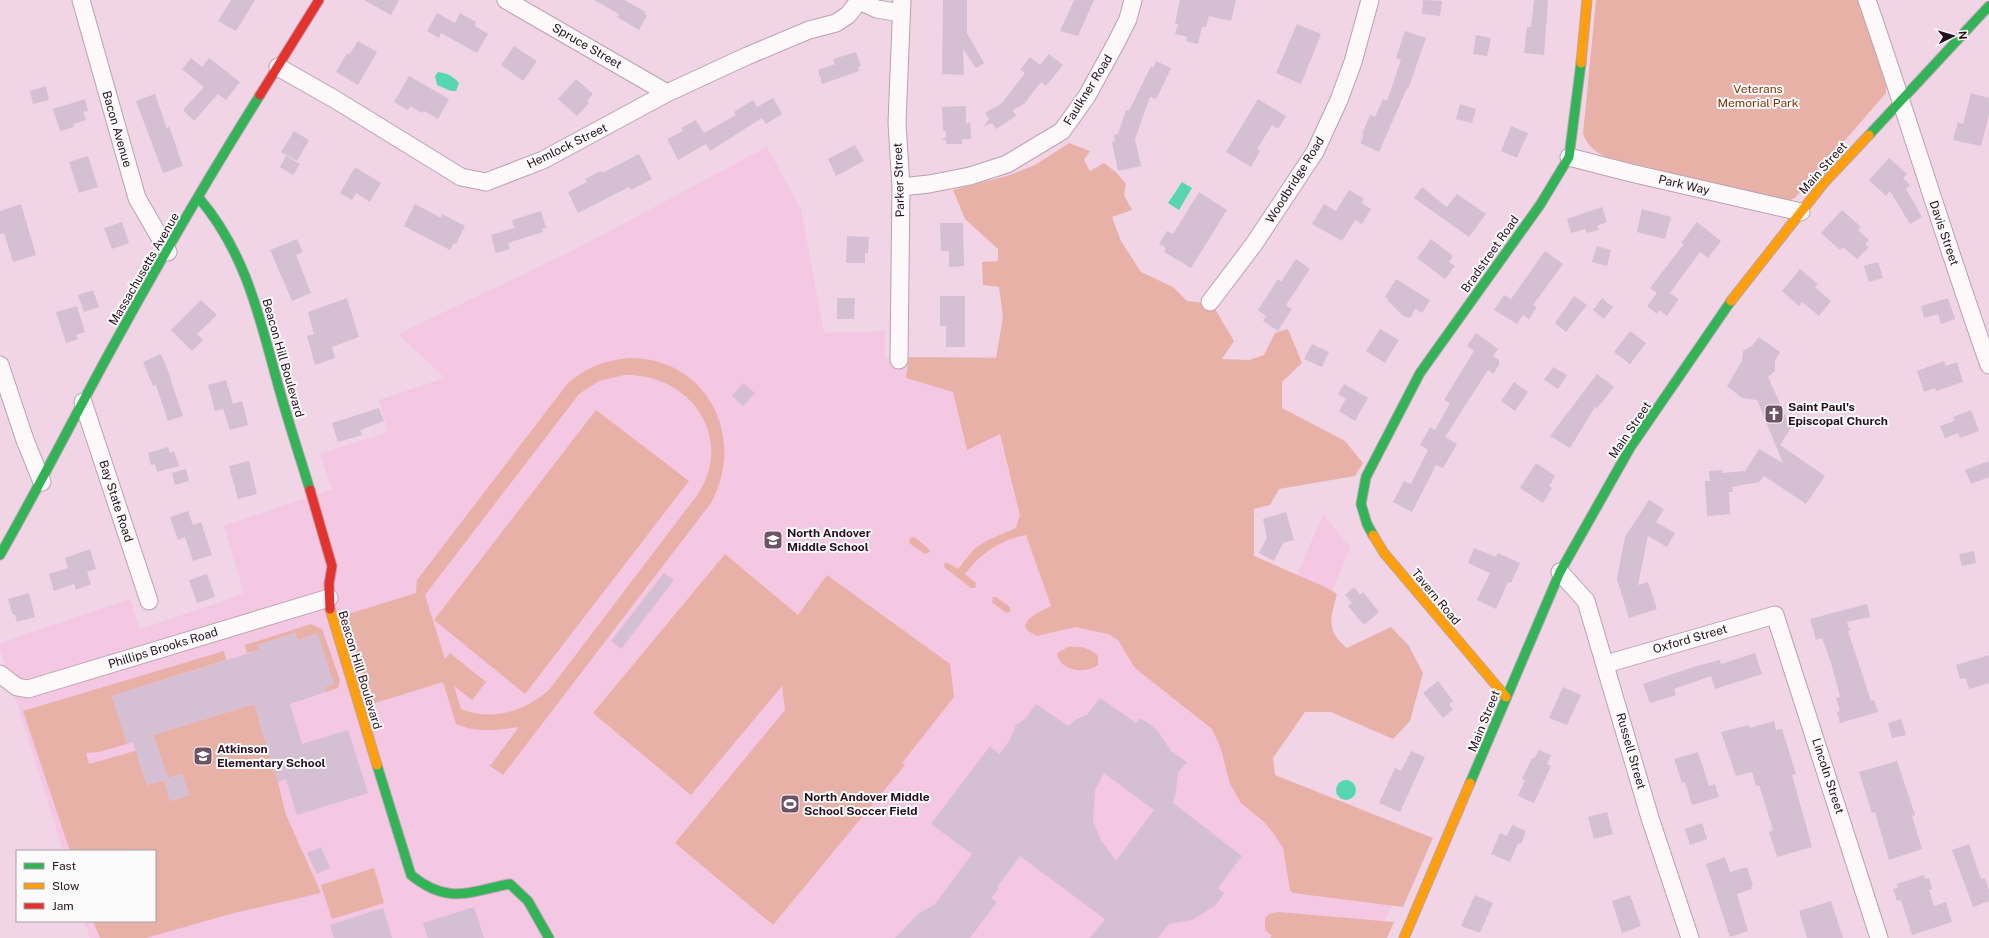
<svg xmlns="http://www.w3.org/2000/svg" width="1989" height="938" viewBox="0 0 1989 938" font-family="'Public Sans',sans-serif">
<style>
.built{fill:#f4c7e2}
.green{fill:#e8b1a8;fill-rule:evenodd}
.water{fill:#56d7af}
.building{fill:#d5bfd2;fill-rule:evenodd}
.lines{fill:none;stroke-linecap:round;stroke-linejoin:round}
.street-casing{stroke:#b9a1b0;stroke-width:19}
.fast-casing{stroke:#b9a1b0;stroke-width:11}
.slow-casing{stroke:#b9a1b0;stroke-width:11}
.jam-casing{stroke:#b9a1b0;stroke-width:11}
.street{stroke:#fdf9fb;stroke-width:17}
.fast{stroke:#30b455;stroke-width:9}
.slow{stroke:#ff9f0a;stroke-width:9}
.jam{stroke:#e5322d;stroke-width:9}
.labels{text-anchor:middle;stroke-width:4;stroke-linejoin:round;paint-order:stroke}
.street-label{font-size:12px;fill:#260f1e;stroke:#fbfbfb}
.park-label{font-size:12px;fill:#83330d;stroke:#fbfbfb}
.poi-label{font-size:12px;font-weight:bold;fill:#260f1e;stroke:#fbfbfb;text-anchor:start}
</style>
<rect width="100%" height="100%" fill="#f1d5e6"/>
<path class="built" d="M767 147 801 209 824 333 885 331V358L1001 356 1003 285 1206 578 1283 609 1323 514 1350 548 1254 785 1396 899 1375 938H90L84 921H155V851H63L0 649V643L130 599 140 629 244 594 224 526 332 489 320 454 388 432 379 400 445 378 398 334 572 251Z"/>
<path class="green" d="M1596 0H1858L1886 85V93L1795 198 1788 201 1606 157C1594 151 1588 146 1583 134Z
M1069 143 1090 151 1084 160 1090 171 1104 163 1117 173 1126 184 1124 195 1132 210 1112 217 1121 241 1141 272 1173 287 1187 301 1212 304 1234 341 1222 359 1249 360 1264 355 1275 333 1288 329 1302 363 1282 382V408L1345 441 1363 463 1355 476 1279 489 1270 505 1254 509V556L1325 587 1337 594C1331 618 1325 630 1347 648L1391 627 1409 646 1423 673 1410 721 1393 739 1331 712H1305L1273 758 1275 775 1433 838 1403 907 1293 893 1290 890 1283 848 1274 834 1264 822 1241 803 1230 784 1221 749 1212 729 1135 668 1118 640 1108 634 1075 627 1037 636 1028 631 1025 627C1026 617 1043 610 1051 606L1026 535C1002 539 979 554 965 574L976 583 975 588H971L944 567 945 563H948L958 569 974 549 988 540 1016 528 1020 515 1000 434 967 450 953 392 906 378 909 357 996 358 1003 317 999 287 983 285 982 262 998 261V249L965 219 953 190 1010 175 1035 165Z
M630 358C707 358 747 437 711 503L503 775 490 766 519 727C497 730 477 733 456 724L443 682 372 704 345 615 416 593 417 580 568 383C589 366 603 361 630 358ZM624 375C690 373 735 437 698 494L549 690C525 711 492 722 461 709L454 686 472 700 486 682 450 653 445 659 425 595 579 394 599 381Z
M596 410 689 481 525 694 434 620Z
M914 537 928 548 930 552 925 554 909 543 910 538Z
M725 554 798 615 827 575 950 664 954 697 902 763 905 765 773 925 675 843 785 710 782 686 691 795 593 713Z
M993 597H996L1010 607V612L1006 613 992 602Z
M311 624 322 629 340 680 338 688 326 692 325 687 333 684 317 634 298 640 295 633 258 645 259 650 247 653 245 645Z
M1068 647C1080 646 1089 647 1098 656V665C1086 674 1062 672 1057 655L1059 652Z
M224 651 226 660 112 696 127 744 99 752 86 753 89 764 152 746 154 753 138 758 147 785 164 780 170 801 189 795 182 774 168 778 153 735 257 703 259 721 278 782 286 815 321 893 234 913 146 938H100L93 921H155V851H70L23 711Z
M374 868 384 903 332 919 321 885Z
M1278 912 1394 922 1387 938H1270L1272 936 1265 930V918L1269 914Z"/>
<path class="water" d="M438 72C447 73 453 76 459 83L456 91H451L437 85 435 76Z
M1182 182 1192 188 1179 210 1168 203Z
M1336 790a10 10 0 1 1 20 0a10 10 0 1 1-20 0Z"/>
<path class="building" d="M231 0H255L236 31 218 21Z
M364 0H399L391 15Z
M594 0H624L646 12 644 14 647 15 639 30 617 17 619 14Z
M943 0H967V33L984 63 976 68 963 49 964 75 942 74Z
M1074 0H1094L1078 36 1060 31Z
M1180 0H1236L1231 21 1209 16 1206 27H1202L1198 44 1186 41 1187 37 1175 34 1178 24H1175Z
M1423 0 1442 1 1440 16 1422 14Z
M1534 0H1548L1544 55 1524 53 1527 27H1531Z
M437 13 455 23 460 13 476 22 475 26 488 34 477 53 441 33 439 38 427 31Z
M1297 24 1321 34 1301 84 1276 73Z
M1405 31 1426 38 1408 89 1407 88 1379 152 1360 143 1364 135 1362 134 1370 115 1375 117 1383 99 1387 101 1401 60 1396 58Z
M1476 35 1491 38 1487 56 1473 54Z
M358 41 377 52 358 85 336 72 347 53 349 55Z
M514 46 537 61 523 81 501 65Z
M856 52 861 66 858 67 859 71 822 84 818 70 835 64 833 59Z
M1049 54 1063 65 1046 86 1041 82 1024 104 1013 110 1016 116 996 129 992 123 983 127 989 119 985 113 1002 103 1025 73 1020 70 1030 57 1040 65Z
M191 58 202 67 209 58 240 82 226 100 218 94 194 121 183 110 204 87 182 69Z
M1156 61 1171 68 1158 96 1155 99 1150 97 1135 139 1141 166 1118 171 1112 142 1115 141 1114 135 1118 134 1126 110 1129 111 1151 66 1153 68Z
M409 76 449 99 438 119 424 111 422 113 410 106 408 110 394 102Z
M576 79 593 94 587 101 589 103 577 116 558 99Z
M46 86 49 100 33 104 30 91Z
M1971 93 1989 98V115L1981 146 1953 140 1958 122 1963 124Z
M155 94 167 129 169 126 183 166 163 173 136 101Z
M773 98 782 114 766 124 762 118 710 151 706 144 678 160 667 139 683 131 681 128 696 120 704 133 736 115 734 112 753 100 757 107Z
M85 99 88 111 83 112 86 120 73 124 74 127 60 131 53 109Z
M1258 99 1286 116 1278 129 1272 125 1257 149 1260 151 1251 167 1226 152Z
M1460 104 1476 109 1472 123 1456 119Z
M966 106V124L970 122 971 139H962V144H946V140H941L946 137V131H943L942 107Z
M1511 126 1528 133 1517 158 1501 151Z
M294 131 309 140 297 161 281 152Z
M855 145 864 161 836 176 828 159Z
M639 154 652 179 631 190 629 187 578 213 568 192 587 182 585 179 601 171 602 173Z
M88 156 98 187 79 193 69 162Z
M286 156 300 164 293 175 280 167Z
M1889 158 1907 174 1903 178 1910 185 1906 189 1922 217 1910 224 1890 191 1886 196 1869 180Z
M355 167 381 183 370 202 356 193 352 200 340 193Z
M1422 187 1447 207 1457 194 1486 214 1469 237 1414 198Z
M1349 190 1364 199 1362 203 1371 209 1362 224 1355 220 1342 241 1312 224 1324 204 1336 211Z
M1199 192 1227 210 1191 268 1164 252 1166 248 1159 244 1167 231 1173 234Z
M21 204 36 255 13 262 4 233 0 234V211Z
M415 204 441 218 442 214 465 226 456 244 454 243 450 250 404 226Z
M1602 207 1607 222 1597 226 1599 230 1587 233 1585 229 1571 233 1567 219Z
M1642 209 1671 217 1665 239 1637 232Z
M1842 210 1861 227 1858 230 1869 240 1865 244 1869 247 1857 259 1843 247 1840 250 1821 233Z
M541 211 546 228 542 229 543 232 508 243 510 249 496 253 491 235 514 228 512 220Z
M122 222 129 243 112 249 104 228Z
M1697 222 1721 241 1708 258 1700 252 1670 293 1679 299 1667 316 1659 310 1657 314 1647 306 1657 293 1650 288 1684 244 1681 243Z
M940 223H963L964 266 949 267V251H941Z
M847 236 869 237 868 253H865V263H846Z
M297 239 303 252 296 255 311 293 292 301 270 250Z
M1431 239 1453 256 1449 262 1455 266 1445 279 1417 258Z
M1597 246 1611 250 1607 266 1592 262Z
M1545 251 1563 264 1533 305 1537 307 1529 319 1523 315 1517 324 1494 310 1504 295 1511 299Z
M1296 259 1310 269 1286 305 1292 309 1278 331 1263 321 1266 316 1258 310 1278 279 1281 282Z
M1878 262 1883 278 1869 282 1864 266Z
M1800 269 1818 284 1815 287 1831 301 1819 316 1802 302 1799 306 1782 291Z
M1396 279 1430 300 1422 313 1415 309 1410 318 1403 316 1388 301V299L1385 297Z
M93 290 99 307 84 312 78 295Z
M940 296H965V347H946V326H940Z
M1574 296 1587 305 1566 332 1555 323Z
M347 298 359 337 332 347 335 358 315 365 307 336 314 334 308 312Z
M837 298H855L854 319H837Z
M1602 298 1613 307 1604 319 1593 310Z
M1948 298 1955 319 1941 324 1938 314 1924 318 1921 306Z
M201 300 217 315 197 334 203 340 192 351 171 330Z
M77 306 85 332 76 335 78 339 66 343 56 312Z
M1380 329 1399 340 1385 363 1366 351Z
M1630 331 1646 343 1630 364 1614 352Z
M1476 333 1498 349 1493 356 1499 360V365L1493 374 1488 370 1445 437 1457 444 1443 468 1436 465 1412 512 1393 502 1404 481 1411 484 1428 450 1420 445 1430 427 1435 430 1450 403 1444 400 1474 351 1467 346Z
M1759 337 1780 352 1775 361V371L1768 377 1791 428 1780 445 1825 476 1806 504 1764 476 1759 482 1732 487 1733 492H1729L1730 514 1707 516 1705 481H1710L1709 471 1722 470V473L1745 471 1759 449 1783 463 1757 400 1742 398 1727 386 1742 361 1743 351 1752 346Z
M1312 344 1329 352 1322 367 1304 359Z
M161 354 171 378H170L183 416 168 421 156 385 153 386 143 362Z
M1944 361 1946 366 1957 362 1963 382 1936 391 1935 388 1924 392 1917 371Z
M1553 367 1567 375 1558 389 1544 380Z
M1597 374 1614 387 1597 408 1595 407 1570 448 1550 436Z
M226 380 233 404 242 401 248 425 230 430 223 409 215 411 208 385Z
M1514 382 1528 392 1515 411 1501 401Z
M743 383 755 393 743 406 732 396Z
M1344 384 1368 398 1355 421 1339 411 1346 399 1338 394Z
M379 408 384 421 360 430 362 435 338 442 332 423Z
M1971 410 1979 431 1960 438 1958 433 1945 438 1940 426 1954 421 1953 417Z
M168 447 170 453 174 451 179 466 157 472 155 464 151 465 148 453Z
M249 461 257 494 238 499 229 466Z
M1989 461V477L1971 484 1965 470Z
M1536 463 1555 476 1549 486 1552 488 1543 503 1520 488Z
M186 469 189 481 175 485 172 473Z
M1649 500 1664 509 1656 522 1675 533 1667 547 1648 536 1638 585 1648 582 1657 609 1629 618 1617 579 1625 537Z
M188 511 193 525 201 522 212 555 193 561 185 537 178 540 170 517Z
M1286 512 1294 540 1283 543 1274 561 1259 553 1267 538 1263 519Z
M1474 548 1496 557 1498 553 1520 563 1511 583 1508 582 1496 609 1477 600 1490 573 1468 563Z
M90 549 96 569 87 572 91 584 76 590 74 584 54 591 49 574 68 568 65 558Z
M1974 551 1976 563 1962 566 1959 554Z
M664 573 674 580 621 649 611 641Z
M207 574 215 597 197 603 189 580Z
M1354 587 1360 595 1363 592 1379 612 1364 625 1348 606 1352 603 1345 595Z
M29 593 35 617 17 622 15 615H13L8 599Z
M1867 604 1870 617 1847 622 1850 631H1848L1871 701 1874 700 1878 712 1840 723 1837 712 1840 711 1836 698 1840 697 1831 663 1822 638 1816 640 1810 619Z
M295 633 298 640 318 634 334 684 325 687 326 692 290 704 302 744 348 730 368 793 297 815 286 779 278 782 254 704 153 735 168 778 182 774 189 795 170 801 164 780 147 785 133 742 127 744 112 696 259 650 258 645Z
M1755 653 1762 674 1715 689 1711 676 1674 689 1676 695 1650 703 1643 684 1697 666 1720 660 1721 664Z
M1989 655V683L1969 689 1966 678 1960 679 1956 665Z
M1438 681 1453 701 1449 704 1453 709 1443 718 1423 693Z
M1563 687 1581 695 1567 725 1549 718Z
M1100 698 1136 723 1140 718 1149 724 1157 730 1171 751 1187 762 1178 773 1176 792 1173 803 1242 856 1218 888 1224 893 1216 905 1192 920 1169 924 1158 938H1090L1105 919 1020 856 997 887 999 889 991 898 997 902 970 938H895L918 914 935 904 972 854 931 824 990 746 999 754 1010 740 1016 725 1026 718 1036 704 1068 726 1077 719 1087 715ZM1104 773 1154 810 1116 861 1101 840 1093 821 1095 790Z
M1901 719 1906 735 1892 738 1888 723Z
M1774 721 1776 730 1782 729 1796 774 1792 775 1812 847 1777 857 1769 832 1773 830 1759 785 1756 786 1752 772 1736 776 1721 732 1749 725 1750 728Z
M1539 750 1551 755 1547 764 1551 766 1534 803 1518 796 1525 780 1522 779 1532 758 1534 759Z
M1411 751 1425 757 1400 812 1379 803 1395 768 1401 771Z
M1698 752 1709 786 1715 784 1719 797 1692 805 1685 782 1682 783 1674 759Z
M1897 761 1915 815 1912 816 1922 849 1889 860 1875 812 1872 813 1859 772Z
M1607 812 1613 834 1594 839 1588 817Z
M1702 823 1707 839 1690 845 1685 829Z
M1512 825 1526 831 1521 844 1518 843 1510 862 1491 854 1500 833 1507 836Z
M1969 844 1981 879 1985 878 1989 890V901L1973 907 1952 850Z
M321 847 330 868 317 874 307 853Z
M1725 857 1730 872 1747 867 1753 886 1751 887 1752 889 1737 894 1748 931 1730 937 1706 864Z
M1924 875 1925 879 1929 878 1932 889 1929 890 1934 906 1946 902 1952 922 1912 935 1901 900 1897 901 1893 889 1898 888 1897 884Z
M1475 895 1493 903 1480 933 1461 926Z
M1630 895 1641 926 1622 933 1612 901Z
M1831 901 1843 938H1807L1799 911Z
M474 907 484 938H428L423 923Z
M383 908 392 938H334L330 925Z"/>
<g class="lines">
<g class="street-casing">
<path id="street" d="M81 0 137 198 168 252
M506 0 667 93
M857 0 877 9 901 13
M1867 0C1909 121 1946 244 1989 365
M278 67 336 100 461 177 486 182 543 160 667 93 747 56 809 30 836 23 848 15 859 1
M1569 157 1631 173 1801 212
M901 187 929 184 970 176 1007 164 1062 131 1087 96 1116 43 1128 19 1133 0
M1210 302 1254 244 1315 152 1339 100 1353 62 1370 0
M899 360 901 187 897 123 902 0
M0 365 25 440 42 482
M83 402 149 601
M1560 572 1586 601 1650 818 1690 938
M1606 664 1775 615 1879 938
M0 674 17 687 28 689 329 598"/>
</g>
<g class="fast-casing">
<path id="fast" d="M1869 135 1989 6
M199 198C245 252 259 315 277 381 287 418 299 454 310 490
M1373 535 1367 524 1361 504 1366 477 1420 373 1540 205 1569 157 1581 63
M0 555C39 487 74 417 112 348 159 262 208 178 260 95
M377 765 411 875C448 905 468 892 510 884L528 901 549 938
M1470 783 1560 572 1630 448 1731 301"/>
</g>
<g class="slow-casing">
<path id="slow" d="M1581 63 1587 0
M1731 301 1823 184 1869 135
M1373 535 1384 553 1506 697
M330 609 377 765
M1404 938 1470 783"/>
</g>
<g class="jam-casing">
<path id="jam" d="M260 95 319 0
M310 490 332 566 329 584 330 609"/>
</g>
<use href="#street" class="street"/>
<use href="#fast" class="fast"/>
<use href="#slow" class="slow"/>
<use href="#jam" class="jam"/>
</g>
<defs>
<g id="church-square" transform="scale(1)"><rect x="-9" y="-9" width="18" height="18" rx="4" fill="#6d5464" stroke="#fbfbfb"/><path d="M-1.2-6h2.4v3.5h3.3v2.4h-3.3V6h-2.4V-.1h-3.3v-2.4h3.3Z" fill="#fff"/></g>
<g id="school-square" transform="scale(1)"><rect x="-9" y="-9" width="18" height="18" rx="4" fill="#6d5464" stroke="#fbfbfb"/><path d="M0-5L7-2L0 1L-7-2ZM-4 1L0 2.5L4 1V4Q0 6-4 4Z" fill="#fff"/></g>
<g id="stadium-square" transform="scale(1)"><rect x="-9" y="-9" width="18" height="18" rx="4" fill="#6d5464" stroke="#fbfbfb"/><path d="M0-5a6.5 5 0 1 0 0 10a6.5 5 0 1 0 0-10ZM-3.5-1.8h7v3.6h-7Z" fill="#fff"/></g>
</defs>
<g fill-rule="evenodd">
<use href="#church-square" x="1774" y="414"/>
<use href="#school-square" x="773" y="540"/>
<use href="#school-square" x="203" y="756"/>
<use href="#stadium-square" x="790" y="804"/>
</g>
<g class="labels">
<g class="street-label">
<text transform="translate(587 46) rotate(30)" y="4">Spruce Street</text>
<text transform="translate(1088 90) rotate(-58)" y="4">Faulkner Road</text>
<text transform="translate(117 129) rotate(74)" y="4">Bacon Avenue</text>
<text transform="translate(567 146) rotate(-26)" y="4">Hemlock Street</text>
<text transform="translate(1823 168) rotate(-48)" y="4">Main Street</text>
<text transform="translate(899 180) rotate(-92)" y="4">Parker Street</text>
<text transform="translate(1295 180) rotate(-58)" y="4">Woodbridge Road</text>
<text transform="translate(1684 185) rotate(13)" y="4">Park Way</text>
<text transform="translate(1944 233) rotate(71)" y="4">Davis Street</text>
<text transform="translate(1490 254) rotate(-55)" y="4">Bradstreet Road</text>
<text transform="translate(144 269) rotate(-60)" y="4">Massachusetts Avenue</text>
<text transform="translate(283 358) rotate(74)" y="4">Beacon Hill Boulevard</text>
<text transform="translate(1630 430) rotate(-56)" y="4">Main Street</text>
<text transform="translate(116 501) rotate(72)" y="4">Bay State Road</text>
<text transform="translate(1436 597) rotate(50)" y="4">Tavern Road</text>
<text transform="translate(1690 639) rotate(-16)" y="4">Oxford Street</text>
<text transform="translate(163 648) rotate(-17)" y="4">Phillips Brooks Road</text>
<text transform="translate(360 670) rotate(73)" y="4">Beacon Hill Boulevard</text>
<text transform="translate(1484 721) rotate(-68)" y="4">Main Street</text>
<text transform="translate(1631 751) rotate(74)" y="4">Russell Street</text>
<text transform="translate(1828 776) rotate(72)" y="4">Lincoln Street</text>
</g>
<g class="park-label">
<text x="1758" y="93">Veterans<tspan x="1758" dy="14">Memorial Park</tspan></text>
</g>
<g class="poi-label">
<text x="1788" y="411">Saint Paul's<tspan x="1788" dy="14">Episcopal Church</tspan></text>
<text x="787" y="537">North Andover<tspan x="787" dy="14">Middle School</tspan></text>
<text x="217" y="753">Atkinson<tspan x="217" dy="14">Elementary School</tspan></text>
<text x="804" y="801">North Andover Middle<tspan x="804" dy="14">School Soccer Field</tspan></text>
</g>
</g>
<rect x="16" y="850" width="140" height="72" fill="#fbfbfb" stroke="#a69da3"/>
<rect x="24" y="863" width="20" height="6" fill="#30b455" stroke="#a69da3"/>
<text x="52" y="870" font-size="12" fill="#260f1e">Fast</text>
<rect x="24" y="883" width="20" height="6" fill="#ff9f0a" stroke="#a69da3"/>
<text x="52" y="890" font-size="12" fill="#260f1e">Slow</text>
<rect x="24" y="903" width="20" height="6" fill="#e5322d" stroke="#a69da3"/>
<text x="52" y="910" font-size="12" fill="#260f1e">Jam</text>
<g transform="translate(1953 36) rotate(85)" stroke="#fbfbfb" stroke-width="3" paint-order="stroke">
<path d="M0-3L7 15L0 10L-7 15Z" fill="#260f1e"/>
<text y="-6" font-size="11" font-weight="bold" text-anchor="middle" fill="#260f1e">N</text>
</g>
</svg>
